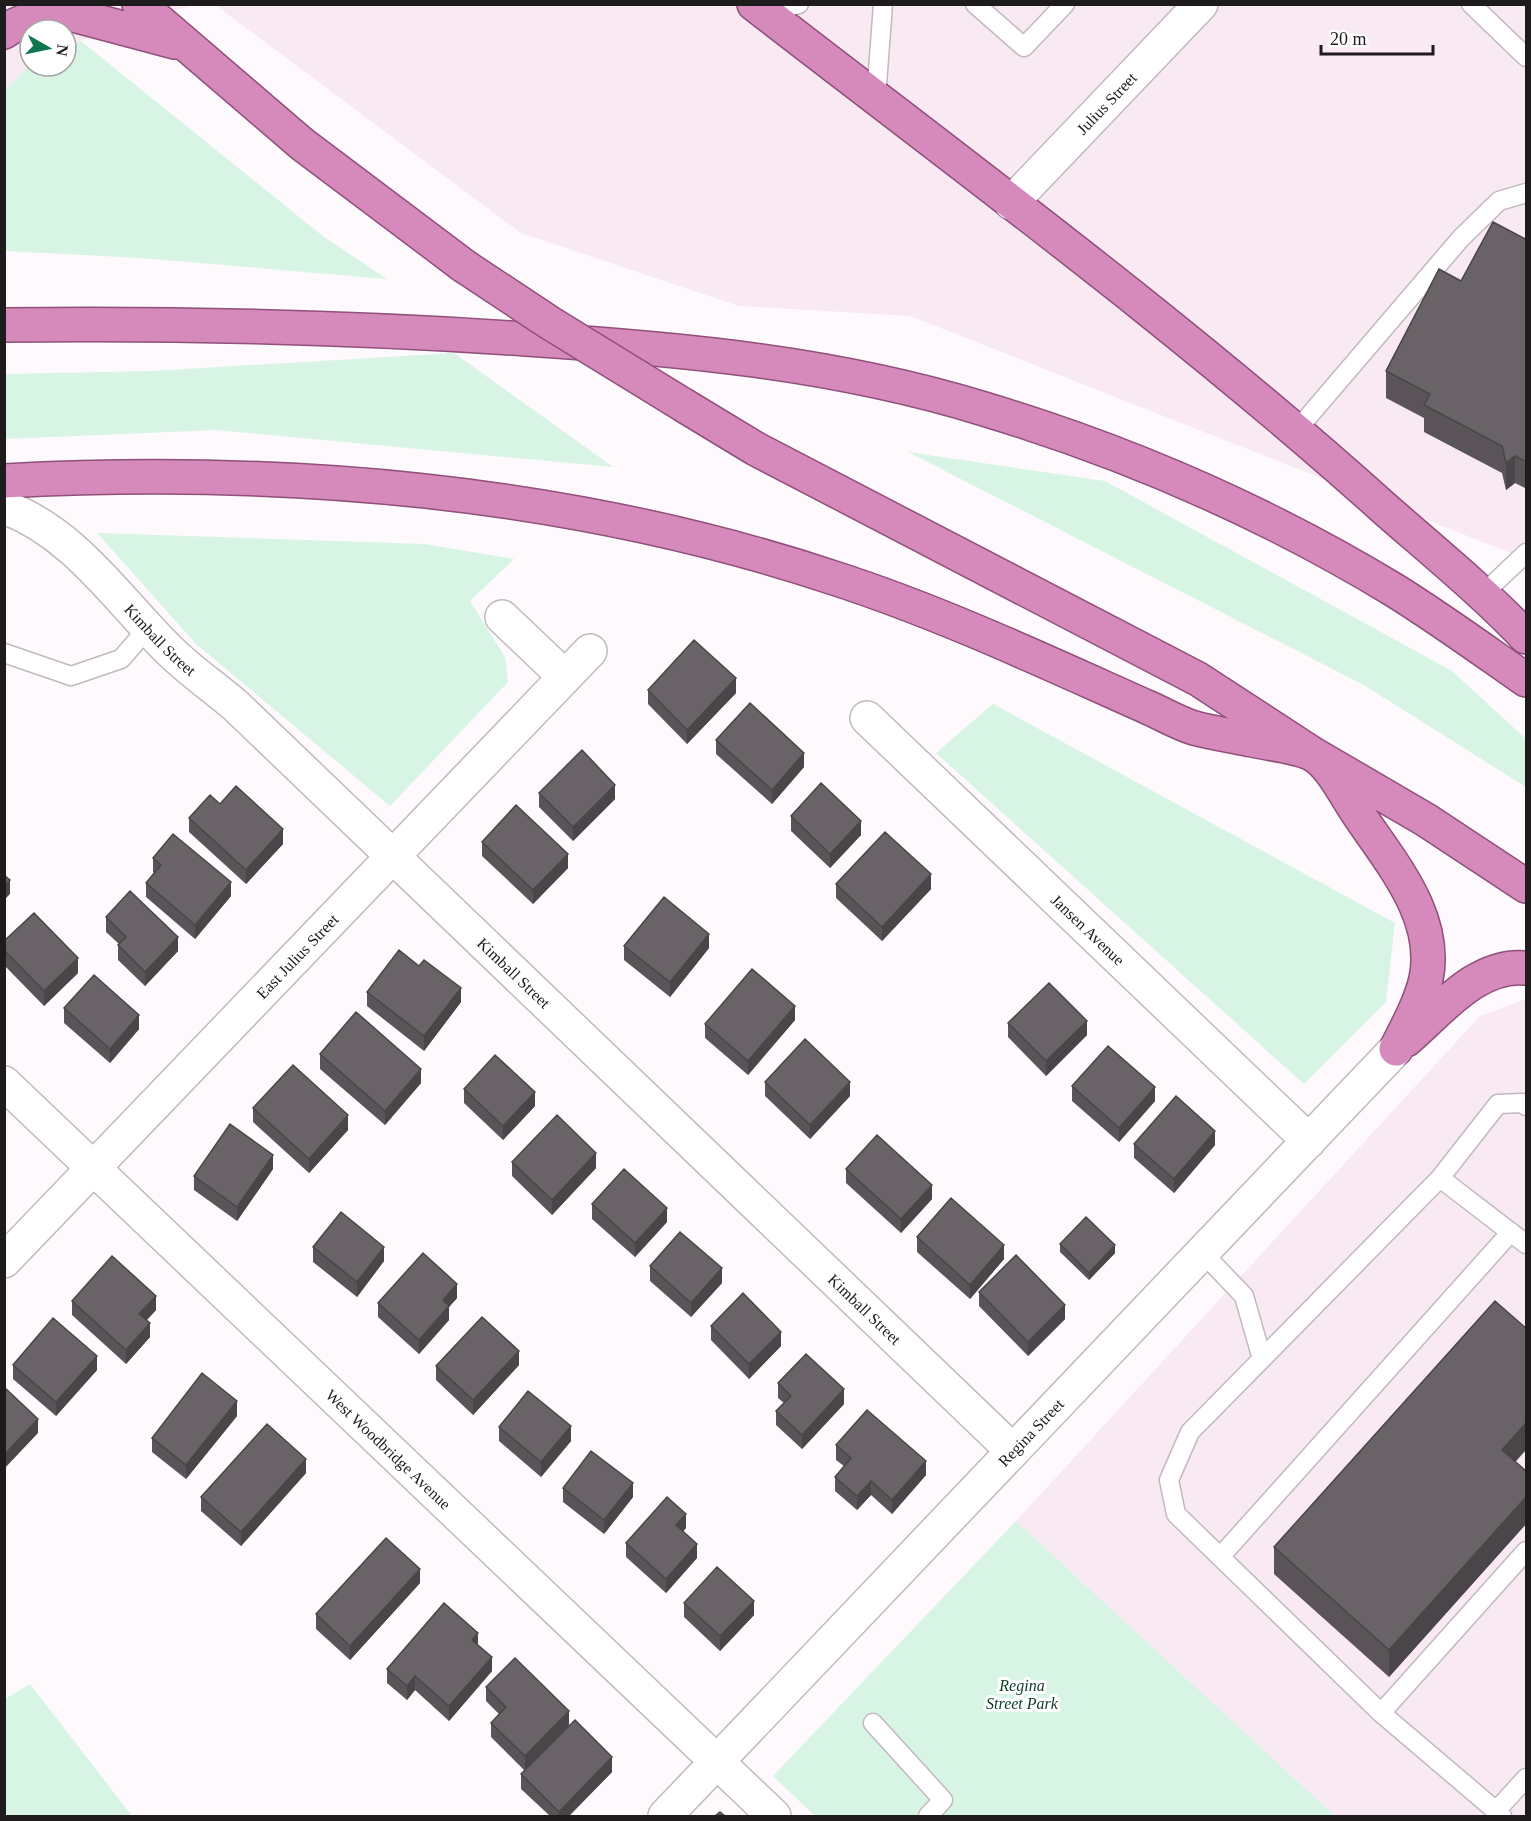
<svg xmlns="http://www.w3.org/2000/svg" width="1531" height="1821" viewBox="0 0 1531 1821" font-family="Georgia,serif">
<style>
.built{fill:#f9e9f3}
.green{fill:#d8f4e4}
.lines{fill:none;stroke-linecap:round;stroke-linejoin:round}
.service-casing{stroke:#c1b9be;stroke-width:21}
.minor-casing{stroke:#c1b9be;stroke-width:36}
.trunk-casing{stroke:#8f507a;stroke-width:36}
.service{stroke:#fff;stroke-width:18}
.minor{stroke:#fff;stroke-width:33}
.trunk{stroke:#d68abc;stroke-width:33}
.trunk-bridge-casing{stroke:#8f507a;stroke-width:36;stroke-linecap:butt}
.trunk-bridge{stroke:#d68abc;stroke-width:33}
.wall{fill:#5a5459}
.shaded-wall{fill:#4a4548}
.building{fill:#696267;stroke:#4a4548;stroke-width:1.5}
.labels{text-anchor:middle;stroke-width:6;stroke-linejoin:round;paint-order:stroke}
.street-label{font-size:16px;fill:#1e1b1d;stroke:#fff}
.park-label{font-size:16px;font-style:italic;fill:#093a26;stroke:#fff}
</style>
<rect width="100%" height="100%" fill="#fef9fc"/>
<path class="built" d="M5 5H192L66 45V30H30V65L5 90Z
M215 5H1526V559L910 316 739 306 521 233Z
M1526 999V1816H1335L1016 1521 1480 1016Z"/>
<path class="green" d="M81 41 324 237 387 279 141 258 5 251V90L30 65 66 66V45Z
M454 353 613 467 216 430 5 439V374L152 371Z
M908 452 1105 481 1452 671 1526 739V787L1362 684Z
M97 533 424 544 514 559 470 601 505 657 508 682 390 806 196 644Z
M993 704 1395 923 1386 1002 1304 1084 936 753Z
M1016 1521 1335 1816H815L773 1776Z
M30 1684 132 1816H5V1699Z"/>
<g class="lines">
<g class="service-casing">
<path id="service" d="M975 4 1024 47 1065 4
M1471 4 1526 57
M764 12 799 4
M876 98 883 4
M1296 431 1461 238 1499 201 1526 193
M1484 593 1526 553
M4 653 71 676 121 659 148 628
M1526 1106 1522 1103 1498 1104 1440 1178 1190 1432 1169 1480 1176 1514 1381 1713 1526 1551
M1440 1178 1526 1244
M1202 1252 1244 1296 1262 1359
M1220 1557 1511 1232
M1381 1713 1502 1816
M873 1723 943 1800 928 1816
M1496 1811 1526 1778"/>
</g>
<g class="minor-casing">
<g id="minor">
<path id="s1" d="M1011 203 1201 4"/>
<path id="s2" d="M4 507C75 533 117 599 169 650 190 671 214 687 236 706L1013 1451"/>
<path d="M502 617 565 677"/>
<path id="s3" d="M867 718 1309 1141"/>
<path id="s4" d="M4 1083 774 1816"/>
<path id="s5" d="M4 1261 590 651"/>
<path id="s6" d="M665 1816 1396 1049"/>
</g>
</g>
<g class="trunk-casing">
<path id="trunk" d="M139 4 302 144 464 266
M754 4C967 169 1185 329 1385 509 1433 551 1482 591 1526 637
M4 32C23 18 48 14 70 14L175 42
M4 325C178 323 352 327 526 339 681 349 835 363 984 409 1127 452 1267 513 1394 590 1439 618 1483 650 1526 680
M685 406 756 449 1198 679 1313 754 1426 820 1526 886
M4 481C282 466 569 490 834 578 942 613 1044 661 1147 707 1163 714 1178 723 1194 728 1213 733 1233 736 1252 740 1270 744 1293 746 1310 753 1330 762 1345 795 1357 812 1390 862 1439 916 1426 979 1420 1004 1407 1027 1396 1049
M1406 1040C1440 1011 1477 963 1526 968"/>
</g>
<use href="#service" class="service"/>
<use href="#minor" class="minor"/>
<use href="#trunk" class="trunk"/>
<g class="trunk-bridge-casing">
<path id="trunk-bridge" d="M464 266 550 323 685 406"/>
</g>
<use href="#trunk-bridge" class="trunk-bridge"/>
</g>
<path class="wall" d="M1527 240V489L1515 483 1506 490 1502 473 1424 432V418L1386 398V371L1461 281Z
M648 690 736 693 687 744 648 704Z
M716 740 804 767 772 804 716 754Z
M539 793 615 799 573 841 539 807Z
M220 804 283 844 246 884 189 832V818Z
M791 816 861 835 830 868 791 831Z
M482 842 568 868 533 904 482 856Z
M153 858 231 896 195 939 146 897V883L154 873 153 872Z
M836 884 931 889 882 941 836 898Z
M106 917 178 951 145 986 118 960V945L119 944 106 932Z
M4 941 78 973 44 1006 4 965Z
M624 946 709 948 670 997 624 960Z
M367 992 461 1002 424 1051 367 1006Z
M64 1008 139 1029 110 1063 64 1023Z
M795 1020 748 1075 705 1038V1024Z
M1008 1023 1087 1035 1046 1076 1008 1037Z
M320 1054 421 1083 385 1125 320 1069Z
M765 1082 850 1096 810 1139 765 1096Z
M1072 1086 1155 1101 1119 1142 1072 1101Z
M464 1089 535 1106 503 1140 464 1103Z
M253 1108 348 1130 309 1173 253 1122Z
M1134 1144 1215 1145 1174 1193 1134 1158Z
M512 1162 596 1168 552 1215 512 1176Z
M273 1169 237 1221 194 1190V1176Z
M846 1169 932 1199 901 1233 846 1183Z
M592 1204 667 1222 635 1257 592 1219Z
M917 1237 1004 1259 970 1299 917 1252Z
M1060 1244 1115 1253 1089 1280 1060 1252Z
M313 1247 384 1261 357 1297 313 1262Z
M650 1266 722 1283 691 1317 650 1281Z
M979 1292 1065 1319 1028 1356 979 1306Z
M457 1298 449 1307V1320L419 1354 378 1317V1303Z
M72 1301 156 1310 147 1320 150 1337 126 1364 72 1315Z
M711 1326 781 1346 749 1379 711 1340Z
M13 1365 97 1370 56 1416 13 1379Z
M519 1365 473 1415 436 1380V1366Z
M778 1383 844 1404 802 1449 776 1425V1411L784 1403 778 1398Z
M237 1416 186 1479 152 1452V1438Z
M499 1427 571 1441 541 1477 499 1441Z
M836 1445 926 1475 892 1514 871 1495 857 1510 835 1491V1477L844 1466 836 1460Z
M1515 1462 1527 1472V1523L1389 1677 1274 1574V1547Z
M306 1473 241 1546 201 1511V1497Z
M563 1488 633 1497 604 1534 563 1502Z
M686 1528 683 1531 697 1558 666 1593 626 1557V1543Z
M420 1583 350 1660 316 1629V1614Z
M684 1603 754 1615 720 1651 684 1617Z
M478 1645 492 1671 449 1721 415 1690 407 1700 387 1683V1669Z
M486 1687 569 1725 525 1771 491 1737V1723L499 1714 486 1701Z
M612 1772 569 1816H550L521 1789V1774Z"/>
<path class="shaded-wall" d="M1515 456V483L1506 490V463Z
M736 678V693L687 744V730Z
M804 753V767L772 804V790Z
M615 785V799L573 841V827Z
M861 821V835L830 868V854Z
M283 829V844L246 884V870Z
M568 854V868L533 904V890Z
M931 874V889L882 941V927Z
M10 880V894L4 900V886Z
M231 882V896L195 939V925Z
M709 934V948L670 997V982Z
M178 937V951L145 986V972Z
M78 958V973L44 1006V991Z
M461 988V1002L424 1051V1036Z
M795 1006V1020L748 1075V1061Z
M139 1015V1029L110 1063V1049Z
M1087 1021V1035L1046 1076V1061Z
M421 1069V1083L385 1125V1111Z
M850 1082V1096L810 1139V1125Z
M1155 1087V1101L1119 1142V1128Z
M535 1092V1106L503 1140V1126Z
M348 1115V1130L309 1173V1159Z
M1215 1131V1145L1174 1193V1179Z
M596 1153V1168L552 1215V1200Z
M273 1155V1169L237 1221V1207Z
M932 1185V1199L901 1233V1219Z
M667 1208V1222L635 1257V1243Z
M1004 1245V1259L970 1299V1285Z
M1115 1245V1253L1089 1280V1273Z
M384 1247V1261L357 1297V1282Z
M722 1268V1283L691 1317V1303Z
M457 1284V1298L449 1307V1320L419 1354V1340L443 1300Z
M156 1296V1310L139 1328V1314Z
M1065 1305V1319L1028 1356V1342Z
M150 1323V1337L126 1364V1350Z
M781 1332V1346L749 1379V1364Z
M519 1351V1365L473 1415V1400Z
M97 1356V1370L56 1416V1402Z
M844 1389V1404L802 1449V1435Z
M237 1401V1416L186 1479V1465Z
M38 1419V1433L4 1469V1455Z
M1527 1422V1449L1502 1477V1450Z
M571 1426V1441L541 1477V1462Z
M306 1459V1473L241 1546V1532Z
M926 1461V1475L892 1514V1500Z
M871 1481V1495L857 1510V1496Z
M633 1483V1497L604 1534V1520Z
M1527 1496V1523L1389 1677V1650Z
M686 1514V1528L676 1539V1525Z
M697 1544V1558L666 1593V1579Z
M420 1569V1583L350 1660V1646Z
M754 1601V1615L720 1651V1636Z
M478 1633V1648L472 1640Z
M492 1657V1671L449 1721V1706Z
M415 1676V1690L407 1700V1686Z
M569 1711V1725L525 1771V1756Z
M612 1757V1772L569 1816H559V1812Z"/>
<path class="building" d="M1493 222 1527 240V462L1515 456 1506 463 1502 446 1424 405 1430 394 1386 371 1439 269 1461 281Z
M694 640 736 678 687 730 648 690Z
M750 703 804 753 772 790 716 740Z
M582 750 615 785 573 827 539 793Z
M821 783 861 821 830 854 791 816Z
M236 786 283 829 246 870 189 818 210 795 220 804Z
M516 805 568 854 533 890 482 842Z
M885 832 931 874 882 927 836 884Z
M173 834 231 882 195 925 146 883 161 865 153 858Z
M4 875 10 880 4 886Z
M130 891 178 937 145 972 118 945 126 937 106 917Z
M664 897 709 934 670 982 624 946Z
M34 913 78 958 44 991 4 950V941Z
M399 950 419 966 424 960 461 988 424 1036 367 992Z
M752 969 795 1006 748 1061 705 1024Z
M94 975 139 1015 110 1049 64 1008Z
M1049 983 1087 1021 1046 1061 1008 1023Z
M356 1012 421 1069 385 1111 320 1054Z
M805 1039 850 1082 810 1125 765 1082Z
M1108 1046 1155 1087 1119 1128 1072 1086Z
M495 1055 535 1092 503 1126 464 1089Z
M293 1065 348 1115 309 1159 253 1108Z
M1176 1096 1215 1131 1174 1179 1134 1144Z
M557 1115 596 1153 552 1200 512 1162Z
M230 1124 273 1155 237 1207 194 1176Z
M877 1135 932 1185 901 1219 846 1169Z
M624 1169 667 1208 635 1243 592 1204Z
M951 1198 1004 1245 970 1285 917 1237Z
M341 1212 384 1247 357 1282 313 1247Z
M1086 1217 1115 1245 1089 1273 1060 1244Z
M680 1232 722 1268 691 1303 650 1266Z
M423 1253 457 1284 443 1300 449 1306 419 1340 378 1303Z
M1016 1255 1065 1305 1028 1342 979 1292Z
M112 1256 156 1296 139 1314 150 1323 126 1350 72 1301Z
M743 1293 781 1332 749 1364 711 1326Z
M1495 1301 1527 1329V1422L1502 1450 1527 1472V1496L1389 1650 1274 1547Z
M482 1317 519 1351 473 1400 436 1366Z
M53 1318 97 1356 56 1402 13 1365Z
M806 1354 844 1389 802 1435 776 1411 791 1396 778 1383Z
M202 1373 237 1401 186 1465 152 1438Z
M4 1387 38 1419 4 1455Z
M528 1391 571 1426 541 1462 499 1427Z
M867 1410 926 1461 892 1500 871 1481 857 1496 835 1477 851 1458 836 1445Z
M267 1424 306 1459 241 1532 201 1497Z
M591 1451 633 1483 604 1520 563 1488Z
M667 1497 686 1514 676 1525 697 1544 666 1579 626 1543Z
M386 1538 420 1569 350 1646 316 1614Z
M717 1567 754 1601 720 1636 684 1603Z
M444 1603 478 1633 472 1640 492 1657 449 1706 415 1676 407 1686 387 1669Z
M515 1658 569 1711 525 1756 491 1723 506 1707 486 1687Z
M575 1720 612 1757 559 1812 521 1774Z
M720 1812 725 1816H715Z"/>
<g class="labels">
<g class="street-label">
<text dy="6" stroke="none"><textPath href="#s1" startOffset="138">Julius Street</textPath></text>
<text dy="6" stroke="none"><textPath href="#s2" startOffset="207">Kimball Street</textPath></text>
<text dy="6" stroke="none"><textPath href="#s3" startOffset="306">Jansen Avenue</textPath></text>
<text dy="6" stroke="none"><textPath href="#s5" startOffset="423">East Julius Street</textPath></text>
<text dy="6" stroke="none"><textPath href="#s2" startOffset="693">Kimball Street</textPath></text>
<text dy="6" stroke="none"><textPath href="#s2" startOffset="1179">Kimball Street</textPath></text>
<text dy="6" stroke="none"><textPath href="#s6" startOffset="530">Regina Street</textPath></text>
<text dy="6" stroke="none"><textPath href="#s4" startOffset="531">West Woodbridge Avenue</textPath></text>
</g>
<g class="park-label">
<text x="1022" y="1691">Regina<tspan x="1022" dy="18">Street Park</tspan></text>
</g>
</g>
<rect width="1531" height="1821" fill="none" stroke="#1e1b1d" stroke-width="12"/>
<g transform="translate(48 48) rotate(99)"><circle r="28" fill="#ffffff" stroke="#a5a4a5" stroke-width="1.5"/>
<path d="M0-4.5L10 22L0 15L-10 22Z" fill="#0f764f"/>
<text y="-9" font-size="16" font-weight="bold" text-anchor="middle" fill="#1e1b1d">N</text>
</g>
<path d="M1321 45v9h112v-9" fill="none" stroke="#1e1b1d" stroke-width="3"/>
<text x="1330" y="45" font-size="18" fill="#1e1b1d" stroke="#ffffff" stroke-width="4.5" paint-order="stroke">20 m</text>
</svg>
